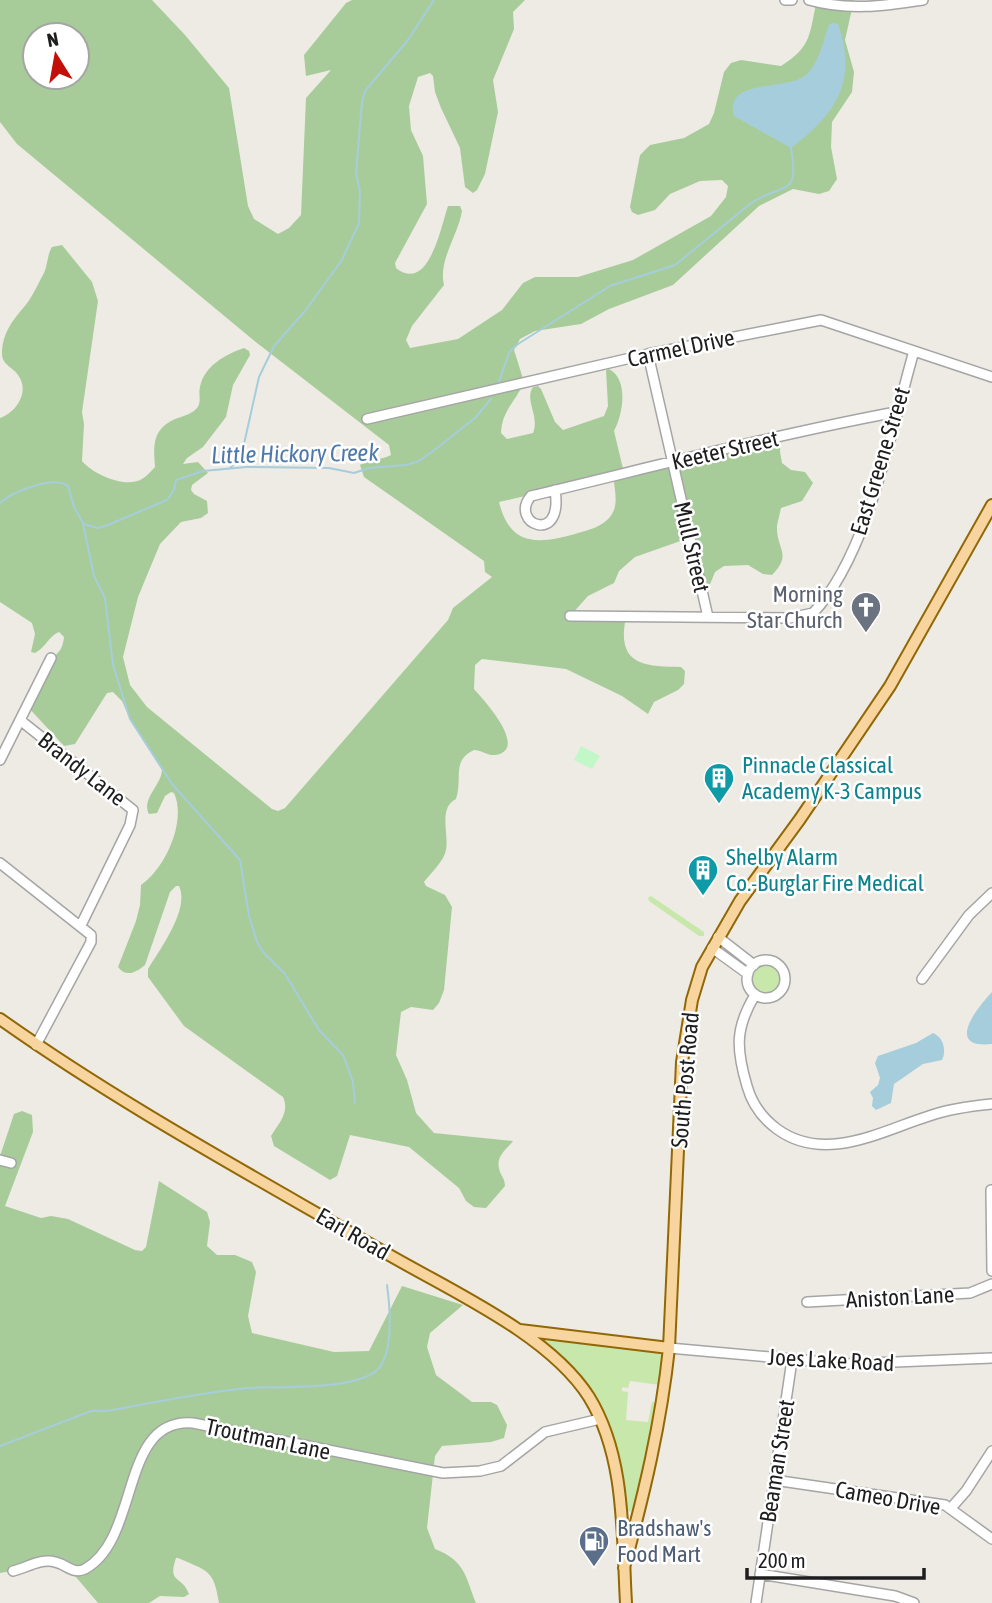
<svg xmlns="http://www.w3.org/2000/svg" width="992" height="1603" viewBox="0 0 992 1603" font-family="'Asap Condensed',sans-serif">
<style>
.grass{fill:#c7e7ab}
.forest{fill:#a7cc9a;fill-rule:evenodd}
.park{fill:#c2f7c8}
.water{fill:#a6cddb}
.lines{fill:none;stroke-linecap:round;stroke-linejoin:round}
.stream{stroke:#a6cddb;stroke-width:2}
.minor-casing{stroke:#a5a5a5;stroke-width:12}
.major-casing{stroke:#926806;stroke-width:14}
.minor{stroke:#fff;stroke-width:9}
.major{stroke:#f8d59f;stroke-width:10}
.labels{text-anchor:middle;stroke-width:5;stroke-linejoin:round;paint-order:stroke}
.street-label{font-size:23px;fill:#1e1e1e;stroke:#fff}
.worship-label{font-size:23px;fill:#5b616d;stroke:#fff;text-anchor:end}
.culture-label{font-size:23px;fill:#0d838f;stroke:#fff;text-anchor:start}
.service-label{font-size:23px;fill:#4e5e75;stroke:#fff;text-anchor:start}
.water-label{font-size:24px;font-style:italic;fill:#4e79aa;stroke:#fff}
</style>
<rect width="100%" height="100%" fill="#eeebe4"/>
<path class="grass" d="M651 896 704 932V936H699L649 901 648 898Z
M750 979a16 16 0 1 1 32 0a16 16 0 1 1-32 0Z
M543 1334 664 1353 660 1385 630 1381 628 1388 622 1387V1391L628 1392 626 1420 648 1422 652 1402 658 1403 638 1502 631 1511 626 1512 605 1425 538 1341V1337Z"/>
<path class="forest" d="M0 0H152L185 35 229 88 248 206 254 219 278 234 289 228 301 215 306 98 331 70 306 76 304 55 346 3 352 0H525L513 12 514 29 493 80 498 112 485 174 477 190 473 193 465 187 460 148 441 108 435 92 433 76 430 73 418 77 409 106 411 130 423 156 427 204 395 263 396 268C429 294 441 226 448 206H460L462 211C458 236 438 260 444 285L412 326 406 340 410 348 458 339 502 310 523 283 535 277H578L633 260 711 216 726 197 728 186 722 180 700 181 670 194 655 210 638 215 632 212 630 207 640 155 650 145 684 138 709 124 714 113 724 72 731 63 741 60 781 66C813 46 809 33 817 0H854L845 40 854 72 852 92 832 122 831 147 837 179 829 191 819 194 793 189 759 206 673 285 609 309 581 324 535 331 520 339 514 350 524 382C515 403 502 410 501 433L507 439 533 433C540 416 524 400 533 387L538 386 541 389 555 422 563 430 604 416 608 406 606 370 609 369C629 379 623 415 614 431L624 473 499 502C510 547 538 544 575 534 588 530 604 527 612 514 618 505 615 491 614 482L618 477 781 437 780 452 782 463 791 470 805 472 813 483 802 501 781 508C780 513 778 520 777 526 776 549 793 554 772 575L763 574 748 565 724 566 715 572 704 599 689 538 635 557 619 571 614 583 588 596 571 615 626 617C616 664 642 667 681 667L685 671 684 684 678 690 654 702 648 714 622 696 566 669 482 659 475 665 474 689C483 699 530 750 495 755 488 756 481 750 474 750 451 761 463 778 456 799 438 808 449 833 446 850 444 861 431 873 424 882L426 886 445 895 452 907 444 990 439 1003 433 1010 411 1007 401 1012 396 1055 407 1080 416 1113 434 1133 513 1141C507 1149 496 1156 499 1168 500 1175 505 1178 505 1186L486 1208 474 1207 466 1201 459 1188 409 1147 350 1135 337 1176 330 1180 274 1146 271 1136C279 1123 290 1112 283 1097L184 1026 148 977V969C160 949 190 909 179 886H176L170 892 145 965C137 972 126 978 118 967L136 921 140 905 141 885C165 869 187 821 174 793L171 792 165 796 157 813 149 814C141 799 161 786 162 770L130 719 122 701 113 692 107 693 75 744 64 746 27 706 51 658C60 653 63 647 64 637L59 632C49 636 45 648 35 653L31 652 35 634 32 623 0 602V418C17 412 30 391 18 375 13 367 2 365 2 354 2 331 15 318 28 302 34 293 39 282 44 273 48 264 47 255 52 247L62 245 92 282 98 301 82 412 84 424 82 461C93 474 125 489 142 479 147 476 151 471 155 467 153 444 153 427 178 418 184 416 193 413 197 408 202 402 198 394 200 387 204 366 226 354 244 348L249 351 250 355 233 385 226 417 203 447 187 458 183 464 198 462 208 473 192 485 191 490 194 494 207 501 208 513 201 518 181 522 160 544 138 597 123 657 130 685 147 707 272 809 278 811 285 808 448 620 453 608 492 577 485 572 484 561 364 477 360 465C369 458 381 461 391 455L389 445 257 343 17 144 0 122ZM35 35H77V77H35Z
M22 1111 32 1115 33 1132 5 1206 41 1218 51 1216 68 1219 135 1250 142 1251 146 1247 159 1181 207 1212 210 1222 207 1246 217 1255H235L252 1262 256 1272 248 1316 252 1333 334 1352 369 1351 402 1286 463 1305 430 1333 427 1347 436 1375 472 1402H491L497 1405 507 1425 504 1438 491 1442 442 1446 435 1456 427 1528 435 1549C465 1561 465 1575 476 1603H219C214 1570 208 1571 178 1558H176C167 1584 182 1575 189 1594L184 1597 160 1596 149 1603H98L70 1570 58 1563 0 1573V1156L14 1114Z"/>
<path class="park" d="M581 746 600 756 592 769 574 760Z"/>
<path class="water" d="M832 23 838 24C858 81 836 114 791 148L734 116C723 78 788 91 806 75 819 63 823 41 829 25Z
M992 992V1044C944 1049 977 1008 992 992Z
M933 1033C943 1037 947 1050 942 1060L923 1064 894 1084 891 1103 876 1110 872 1106 873 1098 870 1092 878 1085 880 1078 875 1063 878 1056 916 1043Z"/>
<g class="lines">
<path class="stream" d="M498 384 510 351 518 344 610 286 675 265 750 204C784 181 800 199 791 148
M229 469 234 464 244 444 259 377 274 346 305 311 342 260 359 223 360 192 356 173 362 102 365 91 408 40 434 0
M0 503C12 492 54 475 68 486L74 507 83 523 94 576 105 598 113 665 130 719 172 784 240 860 249 916 257 942 263 952 285 974 319 1030 343 1055 353 1082 355 1103
M84 524 98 528 108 525 167 500 174 490 176 480 203 471 246 467 329 468 354 473 369 468 406 465 419 461 437 448 475 418 491 399
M0 1446 91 1411H108C154 1402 200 1393 247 1388 276 1386 358 1391 378 1369 394 1352 390 1307 387 1285"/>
<g class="minor-casing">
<path id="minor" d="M785 0H792
M809 0C848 11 884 6 923 0
M648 354 708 617
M367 419 648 354 821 320 992 377
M555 490C564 547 508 523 531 496 652 467 774 435 896 412
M570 616 790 618 813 613C868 556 892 427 914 351
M20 720 133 810 130 825 81 925
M0 760 51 658
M0 863 91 935V942L36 1045
M718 937 754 965
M712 948 748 974
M747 979a19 19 0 1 1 38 0a19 19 0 1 1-38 0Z
M922 979 969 915 992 893
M755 995C735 1028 736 1049 747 1086 752 1104 762 1118 777 1129 825 1164 881 1131 929 1116 949 1109 971 1106 992 1104
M0 1160 11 1163
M991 1190 992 1271
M807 1302 970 1293 992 1284
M669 1348 847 1364 992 1358
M774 1480 945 1505 992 1539
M951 1508 966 1491 992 1451
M13 1571C26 1568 41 1558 55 1562 66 1564 73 1575 85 1569 141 1538 119 1417 193 1423L443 1473 480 1471 501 1466 545 1432 600 1419
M760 1574 895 1596 914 1603
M756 1603 792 1360"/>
</g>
<g class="major-casing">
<path id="major" d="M0 1019C123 1106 255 1177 384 1252 449 1290 549 1334 589 1397 626 1457 622 1535 626 1603
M520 1330 669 1348
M624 1568C644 1494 661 1424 669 1348L682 1062 692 1000 702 967 740 901 800 819 890 686 992 505"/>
</g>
<use href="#minor" class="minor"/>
<use href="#major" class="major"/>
</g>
<defs>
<g id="church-pin" transform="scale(1.575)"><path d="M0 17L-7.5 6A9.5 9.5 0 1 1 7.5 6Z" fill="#6b7280" stroke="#fff"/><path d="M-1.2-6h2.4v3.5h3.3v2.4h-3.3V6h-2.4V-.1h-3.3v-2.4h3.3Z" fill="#fff"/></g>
<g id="building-pin" transform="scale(1.575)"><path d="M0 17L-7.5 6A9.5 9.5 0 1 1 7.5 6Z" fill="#0f9aa8" stroke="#fff"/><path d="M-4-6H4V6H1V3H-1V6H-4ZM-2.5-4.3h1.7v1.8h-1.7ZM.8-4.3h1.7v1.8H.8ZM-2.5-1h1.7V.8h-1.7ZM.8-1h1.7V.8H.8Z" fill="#fff"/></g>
<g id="fuel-pin" transform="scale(1.575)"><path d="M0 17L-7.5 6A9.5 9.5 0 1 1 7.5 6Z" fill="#5c6f8a" stroke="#fff"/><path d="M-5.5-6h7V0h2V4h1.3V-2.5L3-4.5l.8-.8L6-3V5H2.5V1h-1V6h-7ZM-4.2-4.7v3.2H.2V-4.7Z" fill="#fff"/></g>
</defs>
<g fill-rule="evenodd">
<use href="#church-pin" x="866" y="607"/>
<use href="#building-pin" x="719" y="778"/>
<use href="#building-pin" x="703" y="870"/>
<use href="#fuel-pin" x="594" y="1541"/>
</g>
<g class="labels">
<g class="street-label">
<text transform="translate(681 348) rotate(-12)" y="8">Carmel Drive</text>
<text transform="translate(725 450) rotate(-13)" y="8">Keeter Street</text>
<text transform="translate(880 461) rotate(-73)" y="8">East Greene Street</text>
<text transform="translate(692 547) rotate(77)" y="8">Mull Street</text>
<text transform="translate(82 769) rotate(38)" y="8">Brandy Lane</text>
<text transform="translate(685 1080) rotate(-85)" y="8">South Post Road</text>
<text transform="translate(353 1234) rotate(30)" y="8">Earl Road</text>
<text transform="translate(900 1297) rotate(-3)" y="8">Aniston Lane</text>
<text transform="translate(831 1360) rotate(3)" y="8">Joes Lake Road</text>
<text transform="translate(268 1439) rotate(12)" y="8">Troutman Lane</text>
<text transform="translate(777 1461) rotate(-81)" y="8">Beaman Street</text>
<text transform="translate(888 1498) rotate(10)" y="8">Cameo Drive</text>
</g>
<g class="worship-label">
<text x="843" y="602">Morning<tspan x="843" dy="26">Star Church</tspan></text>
</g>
<g class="culture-label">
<text x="742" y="773">Pinnacle Classical<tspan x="742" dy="26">Academy K-3 Campus</tspan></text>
<text x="726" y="865">Shelby Alarm<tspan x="726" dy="26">Co.-Burglar Fire Medical</tspan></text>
</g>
<g class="service-label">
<text x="617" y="1536">Bradshaw's<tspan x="617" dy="26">Food Mart</tspan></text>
</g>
<g class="water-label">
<text transform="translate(295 454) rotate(-1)" y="8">Little Hickory Creek</text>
</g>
</g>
<g transform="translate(56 56) rotate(349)"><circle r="33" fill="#ffffff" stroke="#a5a5a5" stroke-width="2"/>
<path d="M0-5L12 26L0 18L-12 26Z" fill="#c40e08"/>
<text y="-10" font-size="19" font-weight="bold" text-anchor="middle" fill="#1e1e1e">N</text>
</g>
<path d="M747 1568v10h177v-10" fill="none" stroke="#1e1e1e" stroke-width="3.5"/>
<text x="758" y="1568" font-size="21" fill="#1e1e1e" stroke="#ffffff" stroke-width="5" paint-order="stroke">200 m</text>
</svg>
